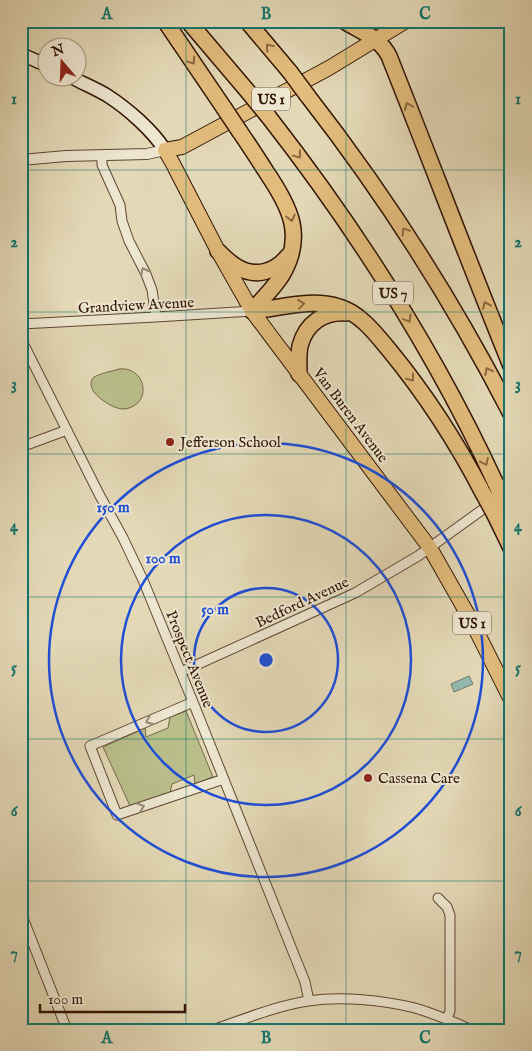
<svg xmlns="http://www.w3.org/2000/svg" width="532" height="1051" viewBox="0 0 532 1051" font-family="'IM FELL English',serif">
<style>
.green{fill:#b9be8b;stroke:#756948}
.water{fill:#95bab0;stroke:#6d786b}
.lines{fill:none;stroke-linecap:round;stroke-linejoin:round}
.minor-casing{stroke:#5e4531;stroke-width:11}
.tertiary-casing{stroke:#5e4531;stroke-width:12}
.secondary-casing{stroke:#311404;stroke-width:15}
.primary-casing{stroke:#311404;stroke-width:16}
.motorway-casing{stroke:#311404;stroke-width:18}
.minor{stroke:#ede6d0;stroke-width:9}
.tertiary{stroke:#ede6d0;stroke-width:10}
.secondary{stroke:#ede6d0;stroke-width:12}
.primary{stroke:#e2bc7c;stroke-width:14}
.motorway{stroke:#e2bc7c;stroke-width:15}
.motorway-bridge-casing{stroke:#311404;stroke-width:18;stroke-linecap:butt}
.motorway-bridge{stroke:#e2bc7c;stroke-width:15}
.oneway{stroke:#8a6840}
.oneway2{stroke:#988874}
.grid{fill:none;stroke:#0f766e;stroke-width:1;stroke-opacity:0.55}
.ring{fill:none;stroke:#1d4ed8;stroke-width:2.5}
.poi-dot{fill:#8f2418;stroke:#ede6d0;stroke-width:2}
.labels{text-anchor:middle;stroke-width:4;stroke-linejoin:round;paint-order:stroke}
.shield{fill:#ede6d0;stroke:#695341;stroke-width:1}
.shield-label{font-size:14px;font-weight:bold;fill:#311404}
.street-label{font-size:15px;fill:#311404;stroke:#ede6d0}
.poi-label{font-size:15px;fill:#311404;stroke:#ede6d0;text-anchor:start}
.centre{fill:#1d4ed8;stroke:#ede6d0;stroke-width:2.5}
.ring-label{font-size:15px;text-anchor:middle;font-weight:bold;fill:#1d4ed8;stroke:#ede6d0;stroke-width:4;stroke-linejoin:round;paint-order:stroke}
.neatline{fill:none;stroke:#0f766e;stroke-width:2}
.grid-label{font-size:16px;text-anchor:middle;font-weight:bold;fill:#0f766e}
</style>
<rect width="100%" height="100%" fill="#e4d9b7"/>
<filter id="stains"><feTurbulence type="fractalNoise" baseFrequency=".004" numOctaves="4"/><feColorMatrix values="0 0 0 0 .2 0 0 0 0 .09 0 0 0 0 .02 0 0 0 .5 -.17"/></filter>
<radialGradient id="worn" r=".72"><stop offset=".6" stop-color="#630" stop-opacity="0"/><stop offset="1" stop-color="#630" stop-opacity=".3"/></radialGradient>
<path class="green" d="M119 369C147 366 153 406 124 409 113 410 83 391 93 378 97 374 113 371 119 369Z
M186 711 213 777 195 784 194 775 172 784 170 793 130 806 103 747 145 728 146 737 168 728 170 717Z"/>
<path class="water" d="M469 676 473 684 454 692 451 684Z"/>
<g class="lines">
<g class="minor-casing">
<path id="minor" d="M102 155V165L120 205 122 221 129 241 146 274 152 290 156 317
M21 324 156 317 252 311
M21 339 99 494 123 538 143 580 193 702 305 982 309 1001
M21 447 67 430
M181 672 355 593 418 556 511 489
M193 702 90 746 117 815 224 779
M438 898 447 907 450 915V1011L447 1019
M21 913 67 1030
M213 1030C244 1019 276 1006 308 1001 342 996 382 1000 415 1008 435 1014 454 1022 472 1030"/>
</g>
<g class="tertiary-casing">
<path id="tertiary" d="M21 160 66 156 147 154 165 150"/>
</g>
<g class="secondary-casing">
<path id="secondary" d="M21 54 48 66
M73 78C84 84 97 89 108 96 128 109 152 130 165 150"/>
</g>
<g class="primary-casing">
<path id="primary" d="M406 21 329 68 182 147 165 150 172 162 218 251 252 311 430 548 472 622 511 700"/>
</g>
<g class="motorway-casing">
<path id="motorway" d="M165 21 224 108
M188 21 250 94
M247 21 290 72
M344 21C360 31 380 38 389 56 430 159 469 263 511 366
M307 95C385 195 453 301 511 414
M268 116C357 230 435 352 496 484
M240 132C249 145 258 159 267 173 290 207 305 236 282 275 274 288 262 299 252 311
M218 251C224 257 230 263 237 267 256 278 275 272 288 256
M252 311C281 308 311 298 339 307 360 313 376 334 390 351 426 395 457 443 483 493
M299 374C299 365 298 355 300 346 306 323 324 311 347 313
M506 507 511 518
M495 515 511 548"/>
</g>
<use href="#minor" class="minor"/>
<use href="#tertiary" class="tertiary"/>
<use href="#secondary" class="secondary"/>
<use href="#primary" class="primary"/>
<use href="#motorway" class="motorway"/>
<g class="motorway-bridge-casing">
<path id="motorway-bridge" d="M290 72 307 95
M250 94 268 116
M224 108 240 132
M496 484 506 507
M483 493 495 515"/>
</g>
<use href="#motorway-bridge" class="motorway-bridge"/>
</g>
<defs><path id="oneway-chevron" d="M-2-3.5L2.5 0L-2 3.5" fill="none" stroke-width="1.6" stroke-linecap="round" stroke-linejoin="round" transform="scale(1.25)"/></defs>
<g class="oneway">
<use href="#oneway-chevron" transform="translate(269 47) rotate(-130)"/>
<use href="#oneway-chevron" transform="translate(192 61) rotate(56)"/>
<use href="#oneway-chevron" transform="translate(408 106) rotate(-112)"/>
<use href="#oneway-chevron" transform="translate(298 155) rotate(53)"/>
<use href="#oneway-chevron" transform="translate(291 218) rotate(77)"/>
<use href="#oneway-chevron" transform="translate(405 231) rotate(-123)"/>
<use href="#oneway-chevron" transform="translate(301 304) rotate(-7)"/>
<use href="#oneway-chevron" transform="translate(486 305) rotate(-112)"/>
<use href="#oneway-chevron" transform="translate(408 319) rotate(59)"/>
<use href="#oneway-chevron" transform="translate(488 371) rotate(-118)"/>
<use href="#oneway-chevron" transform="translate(411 378) rotate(53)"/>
<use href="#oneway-chevron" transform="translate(485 462) rotate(65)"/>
</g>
<g class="oneway2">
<use href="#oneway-chevron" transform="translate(144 271) rotate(-117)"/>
<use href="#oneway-chevron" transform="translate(149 721) rotate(157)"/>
<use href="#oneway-chevron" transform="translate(141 807) rotate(-19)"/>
</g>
<path class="grid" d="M186 21V1030M346 21V1030M21 170H511M21 312H511M21 454H511M21 597H511M21 739H511M21 881H511"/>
<g class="ring">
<circle cx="266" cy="660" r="72"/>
<circle cx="266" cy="660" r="145"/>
<circle cx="266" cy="660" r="217"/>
</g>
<g class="poi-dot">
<circle cx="170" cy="442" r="5"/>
<circle cx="368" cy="778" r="5"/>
</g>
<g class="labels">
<g class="shield">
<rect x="252" y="87.5" width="38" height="23" rx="4"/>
<rect x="373" y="281.5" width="40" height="23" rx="4"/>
<rect x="453" y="611.5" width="38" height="23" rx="4"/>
</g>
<g class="shield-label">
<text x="271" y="104">US 1</text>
<text x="393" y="298">US 7</text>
<text x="472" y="628">US 1</text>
</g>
<g class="street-label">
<text transform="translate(136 305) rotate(-3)" y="5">Grandview Avenue</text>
<text transform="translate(351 415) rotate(53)" y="5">Van Buren Avenue</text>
<text transform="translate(302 602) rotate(-25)" y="5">Bedford Avenue</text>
<text transform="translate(190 659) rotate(68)" y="5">Prospect Avenue</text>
</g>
<g class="poi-label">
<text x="180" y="447">Jefferson School</text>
<text x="378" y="783">Cassena Care</text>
</g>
</g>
<circle cx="266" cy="660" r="8" class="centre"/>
<g class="ring-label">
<text x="113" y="512">150 m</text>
<text x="163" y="563">100 m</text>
<text x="215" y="614">50 m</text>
</g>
<rect width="532" height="1051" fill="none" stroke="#e4d9b7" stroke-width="55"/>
<g transform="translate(62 62) rotate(341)"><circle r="24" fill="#ede6d0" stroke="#a2927e"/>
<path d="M0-4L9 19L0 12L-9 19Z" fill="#8f2418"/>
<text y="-8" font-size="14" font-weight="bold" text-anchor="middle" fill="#311404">N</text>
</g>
<path d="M40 1004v8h145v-8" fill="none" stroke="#311404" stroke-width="2.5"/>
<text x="48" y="1004" font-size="15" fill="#311404" stroke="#ede6d0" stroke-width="4" paint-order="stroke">100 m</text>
<rect x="28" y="28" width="476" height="996" class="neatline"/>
<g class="grid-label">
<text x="107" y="19">A</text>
<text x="266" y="19">B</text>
<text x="425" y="19">C</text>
<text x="14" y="104">1</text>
<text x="518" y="104">1</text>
<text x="14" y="247">2</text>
<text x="518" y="247">2</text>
<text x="14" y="389">3</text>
<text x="518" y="389">3</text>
<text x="14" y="531">4</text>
<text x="518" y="531">4</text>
<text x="14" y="673">5</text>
<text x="518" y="673">5</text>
<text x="14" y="816">6</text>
<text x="518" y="816">6</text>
<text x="14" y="958">7</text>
<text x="518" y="958">7</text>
<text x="107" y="1043">A</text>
<text x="266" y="1043">B</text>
<text x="425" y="1043">C</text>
</g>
<rect width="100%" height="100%" filter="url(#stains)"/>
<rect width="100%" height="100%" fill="url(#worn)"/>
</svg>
